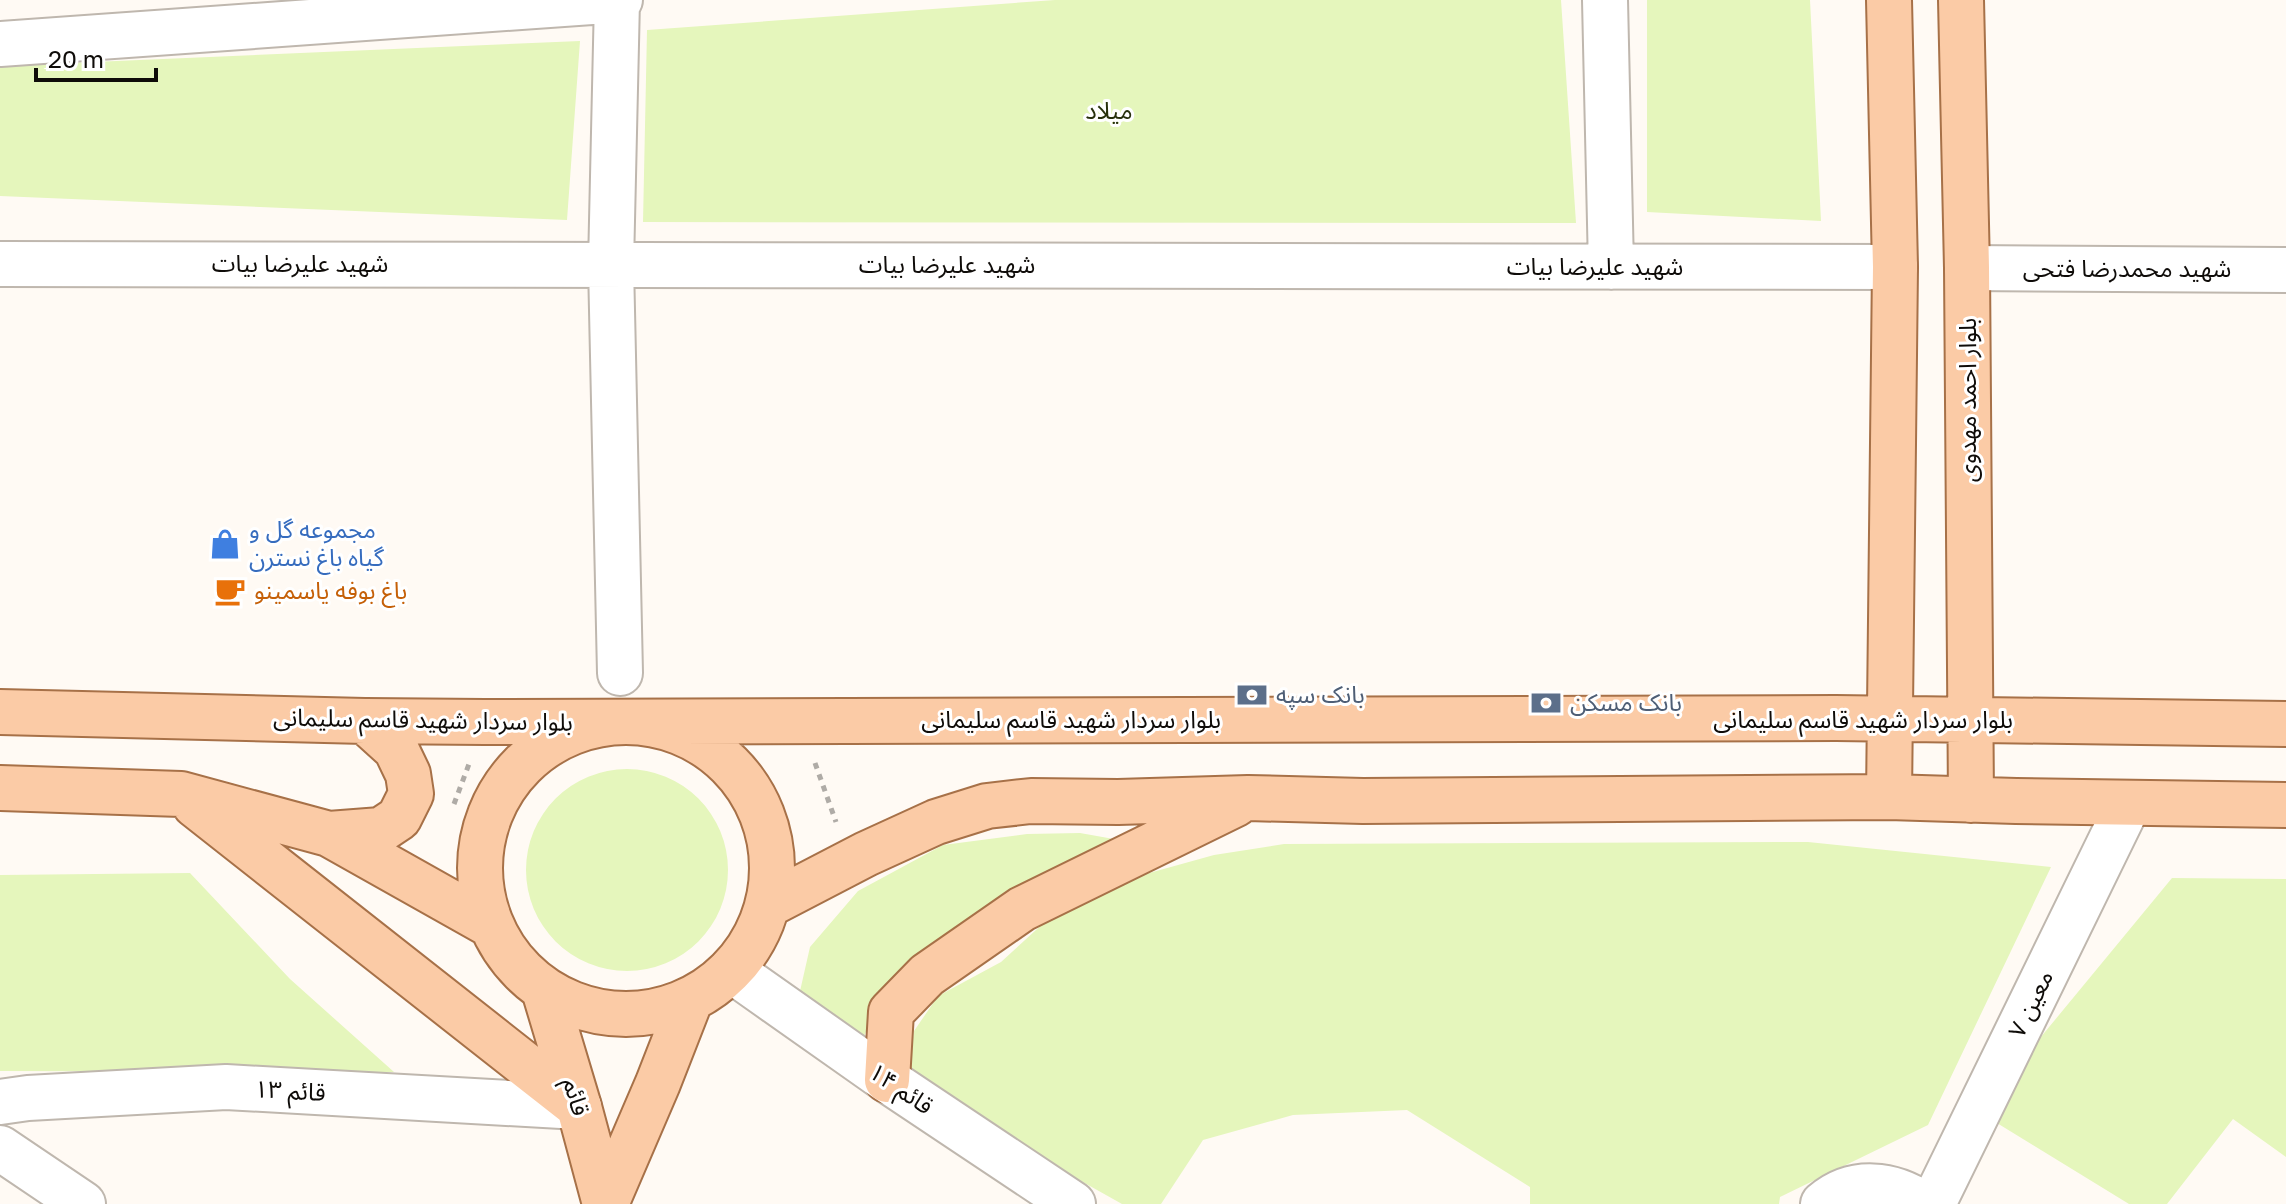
<svg xmlns="http://www.w3.org/2000/svg" width="2286" height="1204" viewBox="0 0 2286 1204" font-family="'Golos Text','Noto Sans Arabic',sans-serif">
<style>
.green{fill:#e5f6bc}
.lines{fill:none;stroke-linecap:round;stroke-linejoin:round}
.minor-casing{stroke:#bfb7ae;stroke-width:48}
.major-casing{stroke:#a77148;stroke-width:48}
.path{stroke:#afaba6;stroke-width:5;stroke-dasharray:6 6;stroke-linecap:butt}
.minor{stroke:#fff;stroke-width:44}
.major{stroke:#fbcba6;stroke-width:44}
.labels{text-anchor:middle;stroke-width:6;stroke-linejoin:round;paint-order:stroke}
.park-label{font-size:24px;fill:#27300b;stroke:#fff}
.street-label{font-size:24px;fill:#0f0c09;stroke:#fff}
.shop-label{font-size:24px;fill:#366cbe;stroke:#fff;text-anchor:start}
.food-label{font-size:24px;fill:#c56008;stroke:#fff;text-anchor:start}
.service-label{font-size:24px;fill:#4e5e75;stroke:#fff;text-anchor:start}
</style>
<rect width="100%" height="100%" fill="#fffaf4"/>
<path class="green" d="M1055 0H1561L1576 223 643 222 647 30Z
M1647 0H1810L1821 221 1647 212Z
M580 41 567 220 0 196V66Z
M526 870a101 101 0 1 1 202 0a101 101 0 1 1-202 0Z
M1080 833 1153 846 935 948 885 985 863 1039 798 1000 810 947 858 891 943 845 1027 834Z
M1808 842 2051 867 1928 1125 1780 1197 1779 1204H1530V1187L1407 1110 1293 1115 1203 1140 1161 1204H1122L906 1083 914 1031 938 996 1001 962 1060 908 1106 887 1142 875 1214 855 1284 844Z
M190 873 290 979 394 1072 0 1071V875Z
M2172 878 2286 879V1157L2233 1119 2167 1204H2129L1979 1112Z"/>
<g class="lines">
<g class="minor-casing">
<path id="minor" d="M617 0 611 265 620 673
M1605 0 1611 267
M0 44 620 0
M0 264 1895 267
M1967 268 2286 270
M731 970 887 1080 1073 1204
M0 1102 28 1098 226 1087 579 1107
M0 1148 83 1204
M1823 1204C1853 1178 1893 1183 1923 1204
M1933 1204 2129 803"/>
</g>
<g class="major-casing">
<path id="major" d="M1961 0 1967 268 1971 800
M0 712 365 721 485 722 1836 718 2286 724
M480 868a146 146 0 1 1 292 0a146 146 0 1 1-292 0Z
M0 788 181 794 329 834 489 924
M1889 797 1895 267 1889 0
M195 805 579 1107
M329 834 381 830 399 818 411 794 408 774 396 749 365 721
M768 905 866 854 936 822 987 806 1031 801 1118 802 1248 798 1363 801 1889 797 2016 801 2286 805
M544 990 579 1107 605 1204
M887 1080 891 1012 927 975 1022 909 1236 804
M606 1204 658 1083 690 1001"/>
</g>
<path class="path" d="M815 763 836 822
M454 804 469 764"/>
<use href="#minor" class="minor"/>
<use href="#major" class="major"/>
</g>
<defs>
<g id="shop-bare" transform="scale(2.4)"><path d="M-5-2.5h2.3a2.7 3.5 0 0 1 5.4 0H5L5.5 6h-11ZM-1.5-2.5h3a1.5 2.3 0 0 0-3 0Z" fill="#3f7fe0" stroke="#fff" stroke-width="2.5" paint-order="stroke"/></g>
<g id="cafe-bare" transform="scale(2.4)"><path d="M-5.5-4.5H6V0H3Q3 3.5 0 3.5H-2.5Q-5.5 3.5-5.5 0ZM3-3.2v2h1.7v-2ZM-6 4.5H4V6H-6Z" fill="#e8710a" stroke="#fff" stroke-width="2.5" paint-order="stroke"/></g>
<g id="bank-bare" transform="scale(2.4)"><path d="M-6-4H6V4H-6ZM0-2.3a2.3 2.3 0 1 0 0 4.6a2.3 2.3 0 1 0 0-4.6Z" fill="#5c6f8a" stroke="#fff" stroke-width="2.5" paint-order="stroke"/></g>
</defs>
<g fill-rule="evenodd">
<use href="#shop-bare" x="225" y="544"/>
<use href="#cafe-bare" x="230" y="591"/>
<use href="#bank-bare" x="1252" y="695"/>
<use href="#bank-bare" x="1546" y="703"/>
</g>
<g class="labels">
<g class="park-label">
<text x="1109" y="119">میلاد</text>
</g>
<g class="street-label">
<text x="300" y="272">شهید علیرضا بیات</text>
<text x="947" y="273">شهید علیرضا بیات</text>
<text x="1595" y="275">شهید علیرضا بیات</text>
<text x="2127" y="277">شهید محمدرضا فتحی</text>
<text transform="translate(1968 400) rotate(-90)" y="8">بلوار احمد مهدوی</text>
<text transform="translate(423 720) rotate(1)" y="8">بلوار سردار شهید قاسم سلیمانی</text>
<text x="1071" y="728">بلوار سردار شهید قاسم سلیمانی</text>
<text x="1863" y="728">بلوار سردار شهید قاسم سلیمانی</text>
<text transform="translate(2031 1004) rotate(-64)" y="8">معین ۷</text>
<text transform="translate(901 1089) rotate(34)" y="8">قائم ۱۴</text>
<text transform="translate(290 1091) rotate(3)" y="8">قائم ۱۳</text>
<text transform="translate(576 1097) rotate(74)" y="8">قائم</text>
</g>
<g class="shop-label">
<text x="249" y="538">مجموعه گل و<tspan x="249" dy="28">گیاه باغ نسترن</tspan></text>
</g>
<g class="food-label">
<text x="254" y="599">باغ بوفه یاسمینو</text>
</g>
<g class="service-label">
<text x="1276" y="703">بانک سپه</text>
<text x="1570" y="711">بانک مسکن</text>
</g>
</g>
<path d="M36 68v12h120v-12" fill="none" stroke="#0f0c09" stroke-width="4"/>
<text x="48" y="68" font-size="24" fill="#0f0c09" stroke="#ffffff" stroke-width="6" paint-order="stroke">20 m</text>
</svg>
